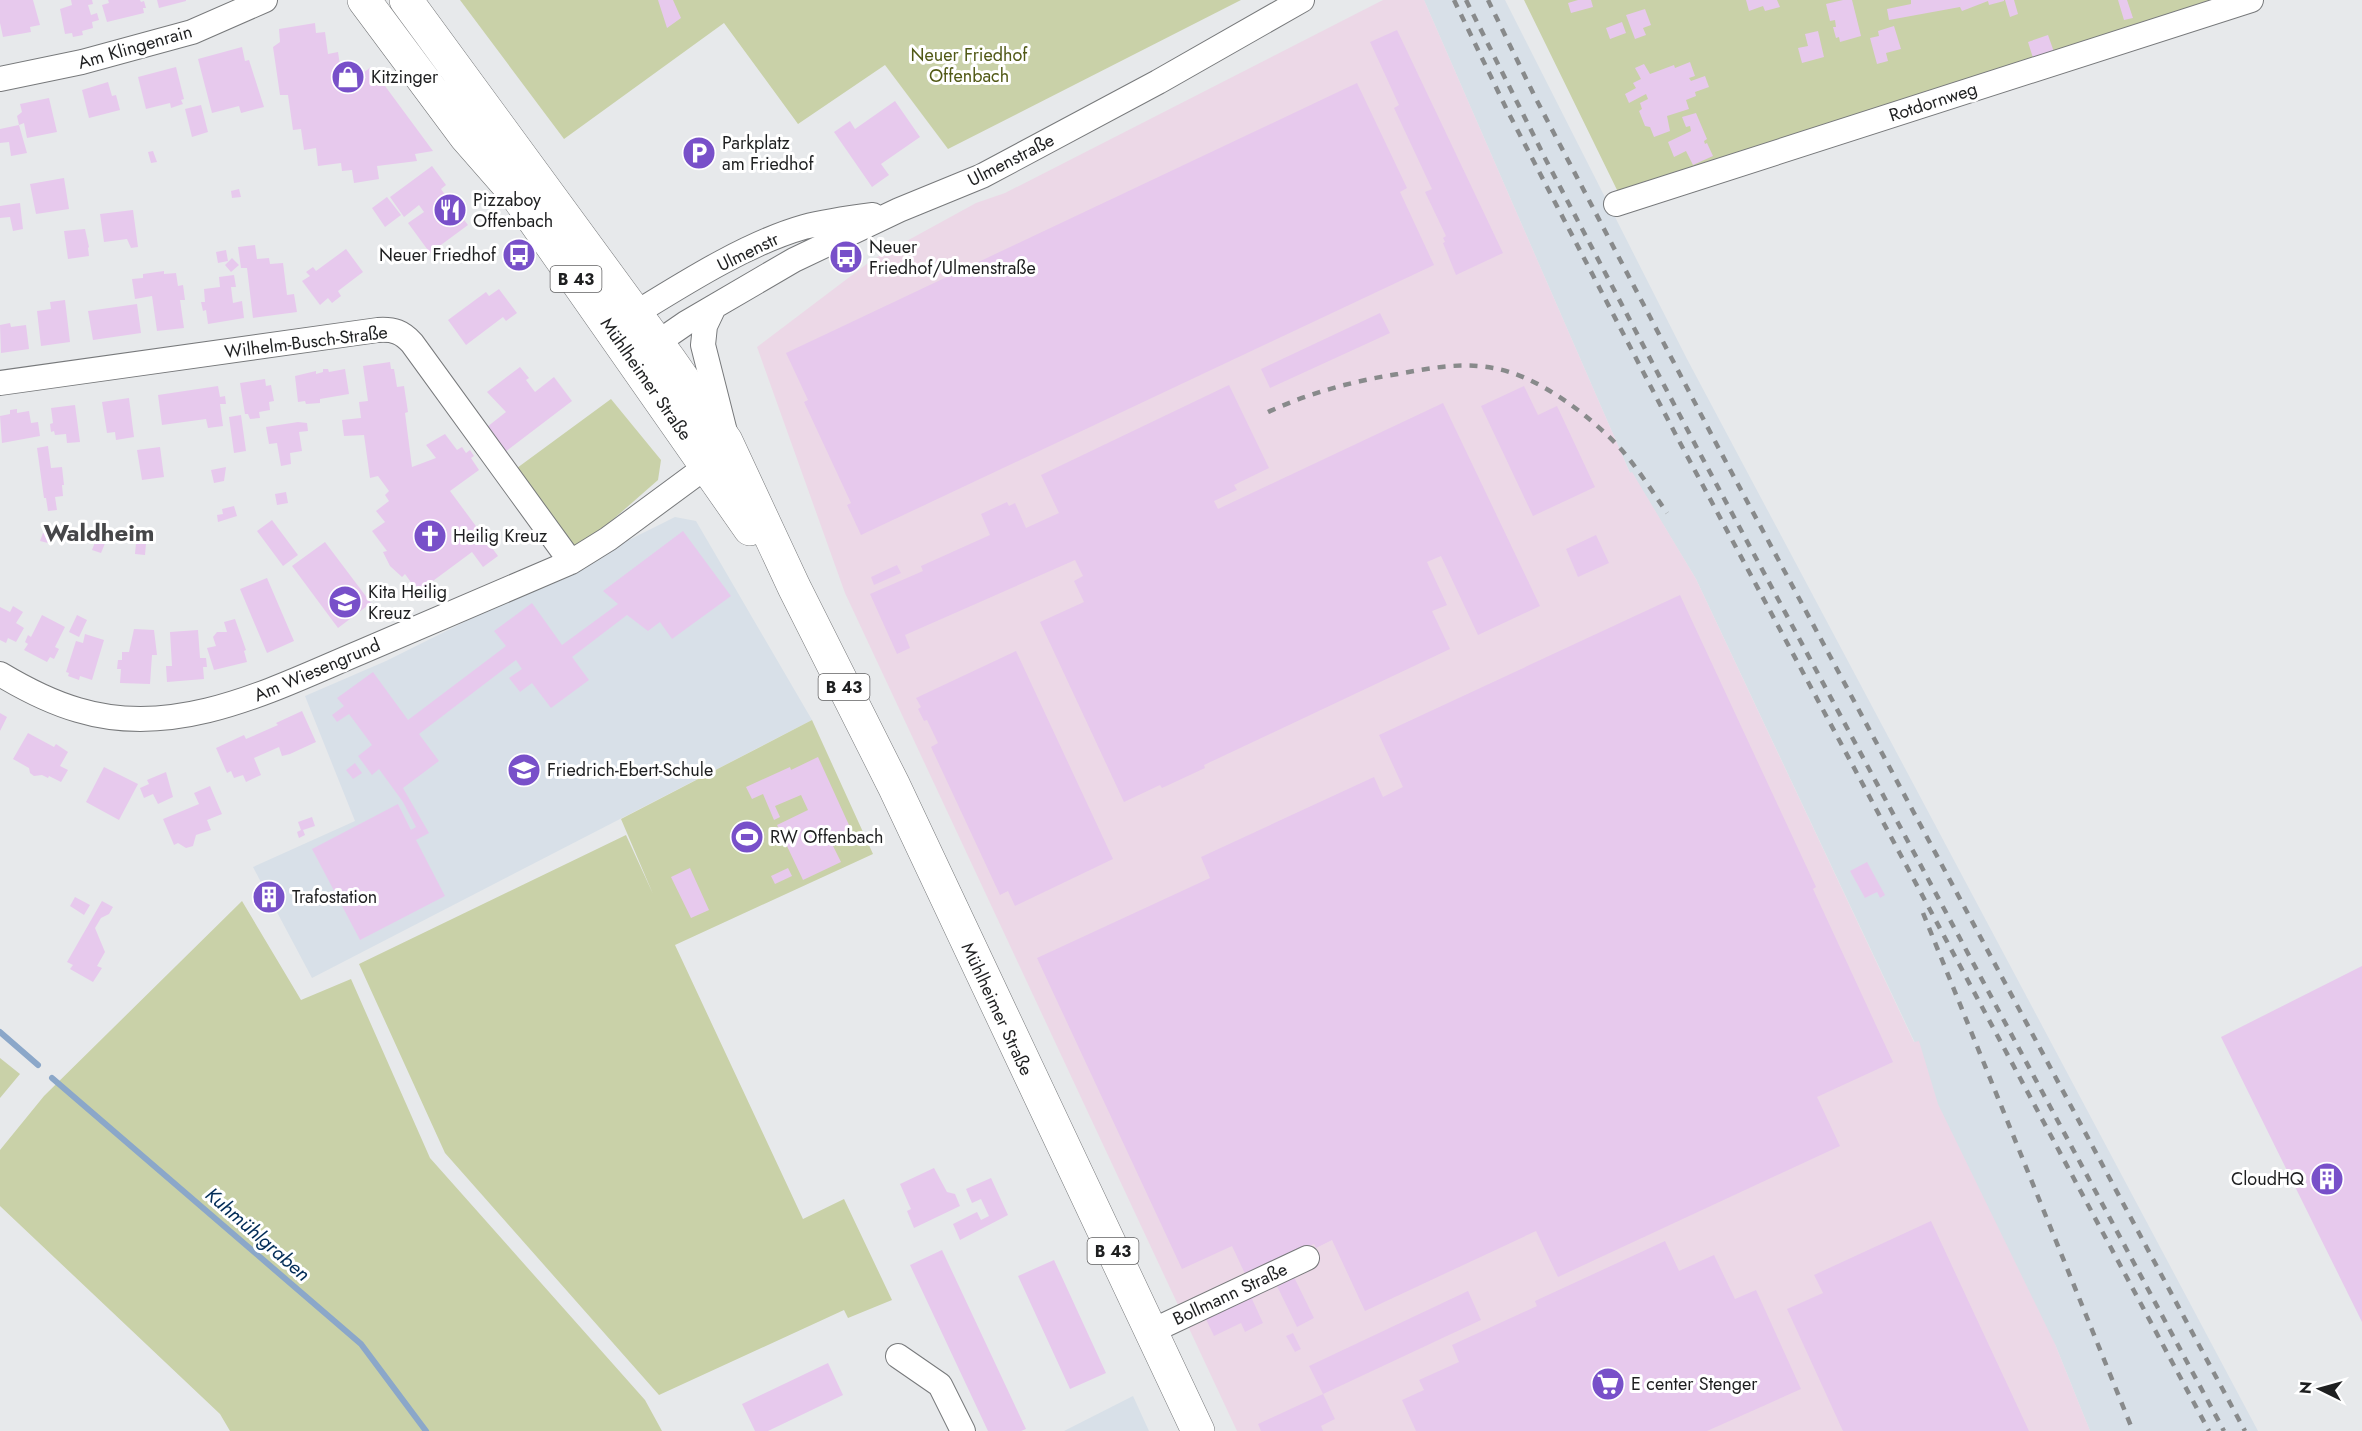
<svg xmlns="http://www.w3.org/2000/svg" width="2362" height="1431" viewBox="0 0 2362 1431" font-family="Jost,sans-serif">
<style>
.built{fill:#d8e0e8}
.industrial{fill:#ecd8e7}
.green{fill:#c9d1a8}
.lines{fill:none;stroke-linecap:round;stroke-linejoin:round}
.stream{stroke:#8ba7c9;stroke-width:6}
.building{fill:#e7c9ed}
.minor-casing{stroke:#77797b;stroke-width:26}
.primary-casing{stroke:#77797b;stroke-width:34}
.minor{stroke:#fff;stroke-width:24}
.primary{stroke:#fff;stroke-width:33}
.rail{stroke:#888a8b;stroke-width:4.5;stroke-dasharray:8 8;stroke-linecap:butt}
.labels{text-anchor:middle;stroke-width:6;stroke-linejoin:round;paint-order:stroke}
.shield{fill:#fff;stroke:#626263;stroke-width:1.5}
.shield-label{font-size:16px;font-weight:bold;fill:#1e1f20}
.street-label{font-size:18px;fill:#1e1f20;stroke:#fff}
.park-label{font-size:18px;fill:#515916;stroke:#fff}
.poi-label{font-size:18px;fill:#1e1f20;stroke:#fff;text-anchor:start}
.water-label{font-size:20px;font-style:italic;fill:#022c57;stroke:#fff}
.district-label{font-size:24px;font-weight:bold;fill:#464749;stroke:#fff}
</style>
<rect width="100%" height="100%" fill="#e7e9eb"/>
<path class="built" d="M1424 0H1505L1687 359 2258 1431H2090L2055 1344 1244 1431 1918 1041 1915 1043 1696 579 1632 473H1630Z
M675 517 696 521 812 720 312 978 253 867 355 821 305 696 386 661Z
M1133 1396 1149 1431H1064Z"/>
<path class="industrial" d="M1383 0H1424L1630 473 1632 472 1696 579 1914 1042 1919 1041 1938 1104 2055 1344 2090 1431H1237L845 593 757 347 872 260 976 203 1005 193Z"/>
<path class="green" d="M460 0H1241L948 149 885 65 798 124 724 23 564 139Z
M1524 0H2215L1618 192Z
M611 399 661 460 658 480 577 551 517 468Z
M812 720 873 854 675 945 803 1219 844 1199 892 1300 848 1318 844 1310 659 1395 445 1153 359 964 626 835 653 894 621 819Z
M242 901 301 1000 351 979 430 1158 645 1400 662 1431H230L220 1414 0 1206V1150L44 1096Z
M0 1058 20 1074 0 1098Z"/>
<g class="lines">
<path class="stream" d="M0 1032 38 1065
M52 1078 361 1344 426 1431"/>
</g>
<path class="building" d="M0 0H33L40 25 30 27 31 32 3 37 0 23Z
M71 0H92L93 4 88 5 91 15 97 13 99 20 92 22 93 28 82 31 83 35 73 37 72 33 65 34 60 9 72 5Z
M108 0H140L141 2 144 1 146 8H143L144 13 107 22 102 5 109 3Z
M157 0H186V1L159 8Z
M658 0H673L681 18 667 28Z
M1578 0H1591L1593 7 1571 13 1568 3Z
M1746 0H1777L1780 7 1765 11 1763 6 1749 11Z
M1843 0H1852L1861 36 1840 42 1839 37 1836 38 1833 27H1836L1835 20 1830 21 1826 4Z
M1911 0H2004V1L1989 5 1988 1 1962 11 1960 7 1889 20 1887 9 1911 4Z
M2005 0H2014L2018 14 2010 17Z
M2118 0H2127L2133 18 2124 20Z
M1645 9 1651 25 1643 28 1646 35 1635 39 1626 15Z
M1622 22 1626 33 1610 39 1606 28Z
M315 23 316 33 325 32 328 54 338 52 341 72 358 69 360 79 366 78 363 73 371 67 433 151 415 154 417 161 377 166 379 179 354 183 352 170 342 171 341 163 318 166 316 148 304 150 301 129 293 130 288 95H280L273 47 280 42 279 29Z
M1894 26 1901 49 1886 53 1888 61 1877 64 1870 38 1879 36 1878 31Z
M1397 30 1503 253 1456 275 1443 243 1445 242 1443 238 1446 236 1425 192 1432 189 1394 108 1399 105 1370 42Z
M1818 31 1824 57 1802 63 1798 48 1808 46 1805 34Z
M2048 35 2054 52 2033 58 2028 42Z
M242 47 245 61 249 60 264 107 241 113 239 106 212 113 198 59Z
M1690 62 1695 76 1689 78 1691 81 1705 76 1709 87 1695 92 1696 96 1686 100 1689 109 1667 116 1670 131 1654 137 1650 127 1645 126 1639 111 1642 109 1640 103 1648 99 1646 94 1629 103 1625 94 1636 88 1633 83 1641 79 1635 68 1644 64 1650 74 1674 65 1675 68Z
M176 67 184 99 181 100 183 104 171 108 170 103 146 109 138 77Z
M108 82 112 96 116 95 120 110 89 118 82 90Z
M1357 83 1407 188 1400 192 1434 265 861 535 847 505 851 503 804 402 808 400 786 353Z
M49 98 57 132 27 138 24 123 19 125 17 116 22 112 20 104Z
M895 101 920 137 881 164 889 175 872 187 834 132 850 121 855 129Z
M201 105 208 132 192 137 185 109Z
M1696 113 1707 139 1704 141 1705 144 1707 143 1713 156 1693 165 1686 151 1674 157 1668 142 1691 131 1690 126 1686 127 1682 117Z
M19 125 27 153 11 156 9 142 0 143V129Z
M153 151 157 162 151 163 148 152Z
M432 166 446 185 441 189 450 202 456 198 463 209 458 212 468 225 430 253 408 223 424 212 419 205 404 217 390 197Z
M64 178 69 209 36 214 30 184Z
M239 189 241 197 232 198 231 191Z
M387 197 401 215 385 227 372 208Z
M20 203 23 229 13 231 10 217 0 218V206Z
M133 210 138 247 131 248 127 239 104 242 100 214Z
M85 229 89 247 88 248 89 256 68 259 64 231Z
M255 245 257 259 269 258 270 264 283 263 287 295 294 294 297 312 253 318 247 268H241L238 247Z
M346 249 363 272 338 291 341 296 332 303 328 298 320 305 302 281 310 276 306 272 313 267 316 271Z
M226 250 228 261 218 263 216 252Z
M232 258 239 265 231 272 225 265Z
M164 271V274L176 273 178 286 183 285 185 300H180L184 328 157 331 152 296 135 299 132 279 143 278V274Z
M234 275 236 287H231L233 303 242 301 244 318 208 324 206 310 203 311 201 302H205L204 289 220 287 219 277Z
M499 289 517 313 506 321 503 317 466 345 448 320 486 292 489 296Z
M65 300 70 342 41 346 37 311 51 309 50 302Z
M137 304 141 333 93 340 88 311Z
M1380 313 1390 333 1270 388 1261 369Z
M10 323 11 327 26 325 29 349 1 353 0 325Z
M390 362 391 369H394L397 387 404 386 408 412 405 413 412 467 436 458 426 445 445 434 457 450 462 447 466 453 470 450 474 456 471 458 479 470 450 491 498 556 483 567 472 552 418 592 405 574 402 577 390 566 383 552 387 551 372 531 385 522 376 511 389 501 385 495 389 491 378 476 370 478 364 435 344 436 342 420 361 418 359 402 368 401 363 366Z
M520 367 529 378 526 380 535 392 554 377 572 401 505 452 487 427 506 412 487 392Z
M323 369H328L329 372 345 369 349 394 320 399V403L306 404 305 401 298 402 295 376 316 371V374L323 372Z
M265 379 266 386 271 385 274 401 269 402 270 410 259 412 260 418 250 419 248 414H245L240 383Z
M1229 385 1269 468 1234 485 1237 490 1214 501 1218 509 1443 403 1540 606 1478 635 1441 556 1427 562 1447 605 1432 611 1450 649 1204 765 1205 768 1162 788 1160 785 1124 802 1040 622 1084 602 1074 581 1083 576 1075 560 905 635 910 648 897 654 870 594 923 571 921 566 990 535 981 514 1007 502 1009 506 1015 503 1026 528 1059 513 1041 475Z
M218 386 220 397 225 396 226 404H220L223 426 208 428 206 419 162 425 158 395Z
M1524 386 1538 415 1557 406 1595 487 1533 516 1481 406Z
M129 398 134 437 116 440 115 432 107 433 102 402Z
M75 405 80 442 67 443 66 434 55 435 54 431 51 432 50 424 53 423 51 408Z
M17 409V413L29 411 31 423 38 422 40 436 2 443 0 416 10 414V410Z
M241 415 246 451 234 453 229 417Z
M298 422 307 423 308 431 299 432 302 451 290 453 291 464 281 466 277 443 269 444 266 427Z
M48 446 51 468 62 467 64 485H62L63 496 55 497 57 510 48 511 46 498H44L37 448Z
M160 447 164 477 142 480 137 450Z
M226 467 224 481 214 483 211 470Z
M286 492 288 503 277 505 275 494Z
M234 506 237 516 218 522 217 515 223 514 222 509Z
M272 520 298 555 283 566 257 531Z
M683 531 731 596 672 639 660 622 648 631 627 615 572 657 589 680 551 708 532 683 520 692 509 678 522 669 516 660 419 734 439 761 403 788 429 833 416 840 445 896 360 940 312 849 398 804 411 830 416 827 403 802 379 769 372 775 358 756 372 745 349 714 337 722 332 715 344 706 337 698 373 672 408 720 506 646 494 631 532 603 562 645 618 604 603 591Z
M43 533 54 536 52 544 40 541Z
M1596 535 1609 563 1578 577 1566 549Z
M97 537 106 541 101 553 92 550Z
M325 542 371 603 338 628 292 566Z
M136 543 146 544 145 555 135 554Z
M897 565 901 573 874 585 871 577Z
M267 578 294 641 267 653 240 589Z
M1680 595 1816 887 1813 889 1893 1062 1817 1097 1840 1146 1558 1277 1536 1231 1365 1311 1332 1240 1316 1248 1314 1244 1246 1276 1232 1246 1182 1269 1037 958 1210 878 1201 857 1374 777 1383 797 1403 787 1379 735Z
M13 606 23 612 16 623 24 628 16 642 8 638 6 643 0 640V607L10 612Z
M42 615 65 627 55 647 59 649 54 659 50 657 47 662 24 650 28 644 25 642 28 635 31 637Z
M77 615 87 620 79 637 69 632Z
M235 619 246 650 244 651 247 662 214 670 207 648 216 646 213 637 217 632H227L224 622Z
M134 629 154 630 157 655H152L150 684 120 683 121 669H117L118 660H122V652H129Z
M198 630 200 658H206L207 667H203L204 679 167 682 166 666H172L170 632Z
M85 634 104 640 92 680 80 676 79 680 68 676 69 673 66 672 76 641 83 643Z
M1016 651 1113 859 1015 906 1008 891 1000 895 931 747 938 743 927 720 924 721 918 709 921 707 916 698Z
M302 711 316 742 290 754 282 756 279 747 254 758 261 775 246 782 243 775 234 778 231 771 227 773 216 748 244 735 246 739 278 725 276 723Z
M0 713 7 717 0 731Z
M28 733 54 747 56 744 68 752 60 766 68 770 61 782 49 776 48 778 42 775 34 776 30 773 29 768 13 759Z
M818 757 854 836 833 846 841 862 803 880 777 825 808 810 801 795 775 806 780 817 774 820 763 794 752 799 746 787 790 767 791 770Z
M355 763 362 773 353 779 346 770Z
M104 767 138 784 119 820 86 802Z
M166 772 173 797 158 804 153 794 144 798 140 788 149 784 147 780Z
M210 786 222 814 207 820 211 830 196 835 193 846 186 848 178 843 174 845 163 819 199 804 194 793Z
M312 817 315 826 303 830 305 835 299 838 297 832 301 830 298 822Z
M1867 862 1885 895 1880 898 1877 892 1865 898 1850 871Z
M690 868 709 910 691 918 671 877Z
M788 868 792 876 775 884 771 876Z
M269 889 276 903 268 906 262 892Z
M75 897 90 905 84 915 70 906Z
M102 901 113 907 109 914 101 918 95 928 105 952 97 966 102 968 93 982 70 969 73 965 67 962Z
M2362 966V1322L2221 1037Z
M934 1168 947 1192 955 1194 960 1206 914 1228 907 1211 911 1209 900 1184Z
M991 1178 1008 1215 960 1240 953 1224 977 1212 981 1220 989 1216 981 1199 972 1203 966 1189Z
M1931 1221 2029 1431H1843L1787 1309 1823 1293 1814 1275Z
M1665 1241 1679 1271 1714 1255 1735 1299 1756 1290 1801 1389 1707 1431H1416L1402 1400 1424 1390 1419 1380 1459 1362 1452 1345 1537 1306 1535 1301Z
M942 1250 1026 1429 1021 1431H988L910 1265Z
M1054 1260 1106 1373 1070 1389 1018 1276Z
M1292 1273 1314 1318 1297 1327 1275 1282Z
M1257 1289 1260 1295 1252 1299 1263 1323 1245 1332 1241 1323 1214 1336 1204 1315Z
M1468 1291 1481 1320 1323 1394 1335 1419 1321 1426 1323 1431H1261L1258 1424 1323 1394 1309 1366Z
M1293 1333 1301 1349 1295 1352 1286 1336Z
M828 1363 843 1395 768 1431H755L742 1404Z"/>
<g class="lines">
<g class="minor-casing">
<path id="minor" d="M0 79 82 62 192 32 265 0
M1616 204 2251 0
M714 307 705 326 703 345 725 432
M623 321C677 288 744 244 804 227 827 221 850 218 873 215
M644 352 686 323 794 260 899 210 982 176 1158 82 1302 0
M0 383 378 330C394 329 402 332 412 343L571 562
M0 674C25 689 50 702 78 710 177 740 273 689 361 652 431 622 501 592 571 562L608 539 707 466
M1152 1331 1307 1258
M898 1356 940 1385 963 1431"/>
</g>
<g class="primary-casing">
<path id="primary" d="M364 0 466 137 515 193 750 529
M406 0 669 359 726 441 794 587 894 786 1198 1431"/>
</g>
<use href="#minor" class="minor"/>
<use href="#primary" class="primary"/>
<path class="rail" d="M1454 0 1507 110 1678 439 2209 1431
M1466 0 1547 162 1697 448 2224 1431
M1488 0 1535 97 1718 447 2245 1431
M1268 412C1309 393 1353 381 1398 374 1430 368 1461 362 1493 368 1537 375 1589 415 1619 447 1637 467 1652 491 1667 513
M1923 913 2133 1431"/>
</g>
<defs>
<g id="shop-disc" transform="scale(1.725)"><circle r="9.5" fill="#7850c9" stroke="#fff"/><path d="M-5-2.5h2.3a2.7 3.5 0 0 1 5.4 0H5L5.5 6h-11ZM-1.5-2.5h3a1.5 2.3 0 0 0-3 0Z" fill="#fff"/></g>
<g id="parking-disc" transform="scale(1.725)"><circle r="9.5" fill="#7850c9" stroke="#fff"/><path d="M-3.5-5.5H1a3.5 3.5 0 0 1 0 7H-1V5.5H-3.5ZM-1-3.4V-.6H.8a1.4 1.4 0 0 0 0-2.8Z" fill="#fff"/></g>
<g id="restaurant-disc" transform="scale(1.725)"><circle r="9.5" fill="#7850c9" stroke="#fff"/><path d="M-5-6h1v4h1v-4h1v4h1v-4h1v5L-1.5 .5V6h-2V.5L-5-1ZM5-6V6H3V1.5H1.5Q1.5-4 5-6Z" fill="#fff"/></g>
<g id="bus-disc" transform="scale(1.725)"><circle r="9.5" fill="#7850c9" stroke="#fff"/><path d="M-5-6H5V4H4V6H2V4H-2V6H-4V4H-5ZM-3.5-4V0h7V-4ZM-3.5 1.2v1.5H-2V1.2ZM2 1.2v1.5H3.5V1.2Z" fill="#fff"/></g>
<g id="church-disc" transform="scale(1.725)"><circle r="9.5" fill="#7850c9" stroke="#fff"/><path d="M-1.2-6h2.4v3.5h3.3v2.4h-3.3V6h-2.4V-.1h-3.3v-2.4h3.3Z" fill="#fff"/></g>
<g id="school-disc" transform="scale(1.725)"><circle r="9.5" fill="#7850c9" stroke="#fff"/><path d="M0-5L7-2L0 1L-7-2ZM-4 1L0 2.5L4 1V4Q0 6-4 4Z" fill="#fff"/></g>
<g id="stadium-disc" transform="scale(1.725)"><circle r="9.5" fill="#7850c9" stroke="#fff"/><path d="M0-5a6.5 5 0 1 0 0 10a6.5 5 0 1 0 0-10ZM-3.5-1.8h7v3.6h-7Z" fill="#fff"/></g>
<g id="building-disc" transform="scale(1.725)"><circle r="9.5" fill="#7850c9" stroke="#fff"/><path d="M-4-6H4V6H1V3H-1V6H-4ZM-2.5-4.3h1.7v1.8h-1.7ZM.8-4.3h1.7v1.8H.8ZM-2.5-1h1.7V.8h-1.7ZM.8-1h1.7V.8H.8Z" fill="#fff"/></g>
<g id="supermarket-disc" transform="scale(1.725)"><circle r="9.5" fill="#7850c9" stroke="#fff"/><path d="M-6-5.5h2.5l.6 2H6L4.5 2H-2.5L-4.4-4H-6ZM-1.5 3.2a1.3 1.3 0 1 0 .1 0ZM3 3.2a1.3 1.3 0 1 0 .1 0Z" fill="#fff"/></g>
</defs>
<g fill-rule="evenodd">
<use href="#shop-disc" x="348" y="77"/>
<use href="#parking-disc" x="699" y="153"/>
<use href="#restaurant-disc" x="450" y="210"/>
<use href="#bus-disc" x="519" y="255"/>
<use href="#bus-disc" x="846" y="257"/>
<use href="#church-disc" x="430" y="536"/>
<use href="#school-disc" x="345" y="602"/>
<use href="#school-disc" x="524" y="770"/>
<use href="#stadium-disc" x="747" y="837"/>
<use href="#building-disc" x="269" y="897"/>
<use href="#building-disc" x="2327" y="1179"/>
<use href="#supermarket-disc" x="1608" y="1384"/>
</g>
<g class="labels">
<g class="shield">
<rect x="550.5" y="266" width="51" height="26" rx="4.5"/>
<rect x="818.5" y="674" width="51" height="26" rx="4.5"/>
<rect x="1087.5" y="1238" width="51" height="26" rx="4.5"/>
</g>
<g class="shield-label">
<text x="576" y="285">B 43</text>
<text x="844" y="693">B 43</text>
<text x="1113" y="1257">B 43</text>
</g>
<g class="street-label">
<text transform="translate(135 47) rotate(-16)" y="6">Am Klingenrain</text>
<text transform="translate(1933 102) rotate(-18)" y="6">Rotdornweg</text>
<text transform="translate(1011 160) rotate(-27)" y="6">Ulmenstraße</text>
<text transform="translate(748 252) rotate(-26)" y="6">Ulmenstr</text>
<text transform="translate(306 342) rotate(-7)" y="6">Wilhelm-Busch-Straße</text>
<text transform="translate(646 379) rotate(55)" y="6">Mühlheimer Straße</text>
<text transform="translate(317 670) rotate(-23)" y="6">Am Wiesengrund</text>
<text transform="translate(997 1009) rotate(65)" y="6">Mühlheimer Straße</text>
<text transform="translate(1230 1294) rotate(-25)" y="6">Bollmann Straße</text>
</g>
<g class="park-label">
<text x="969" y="61">Neuer Friedhof<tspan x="969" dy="21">Offenbach</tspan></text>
</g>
<g class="poi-label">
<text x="371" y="83">Kitzinger</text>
<text x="722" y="149">Parkplatz<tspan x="722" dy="21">am Friedhof</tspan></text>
<text x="473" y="206">Pizzaboy<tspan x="473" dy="21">Offenbach</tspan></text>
<text x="869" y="253">Neuer<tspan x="869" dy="21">Friedhof/Ulmenstraße</tspan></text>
<text x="496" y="261" text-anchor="end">Neuer Friedhof</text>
<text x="453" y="542">Heilig Kreuz</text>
<text x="368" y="598">Kita Heilig<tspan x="368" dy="21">Kreuz</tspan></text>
<text x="547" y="776">Friedrich-Ebert-Schule</text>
<text x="770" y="843">RW Offenbach</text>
<text x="292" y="903">Trafostation</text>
<text x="2304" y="1185" text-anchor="end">CloudHQ</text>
<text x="1631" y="1390">E center Stenger</text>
</g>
<g class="water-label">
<text transform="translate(258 1234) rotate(41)" y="7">Kuhmühlgraben</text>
</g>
<g class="district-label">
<text x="99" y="541">Waldheim</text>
</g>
</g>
<g transform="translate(2320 1389) rotate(275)" stroke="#ffffff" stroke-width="4.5" paint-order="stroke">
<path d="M0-4.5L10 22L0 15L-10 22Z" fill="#1e1f20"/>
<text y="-9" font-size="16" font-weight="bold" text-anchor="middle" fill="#1e1f20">N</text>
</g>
</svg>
